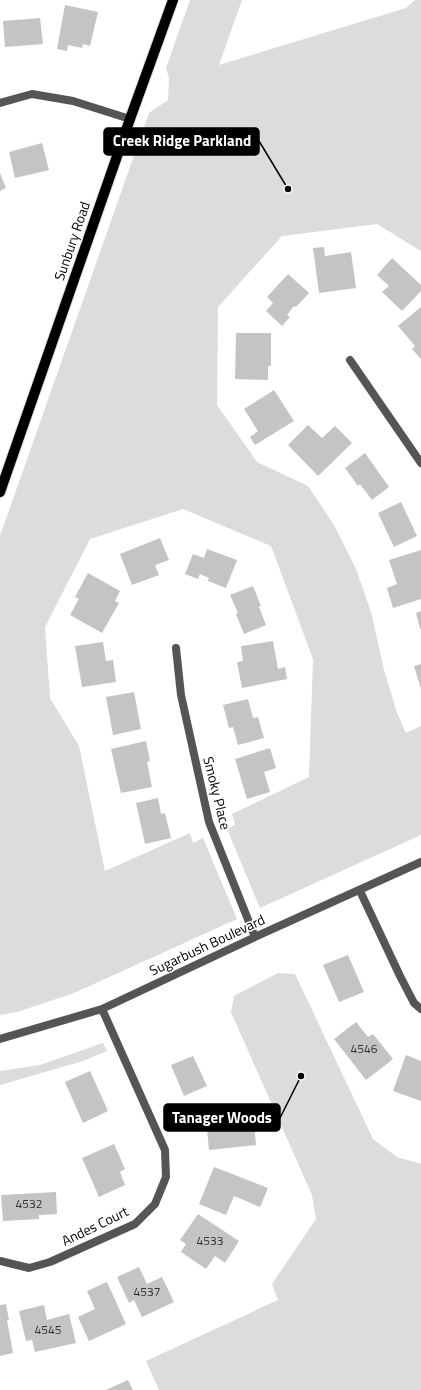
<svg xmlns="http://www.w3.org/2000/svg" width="421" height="1390" viewBox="0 0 421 1390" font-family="'Titillium Web',sans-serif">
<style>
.green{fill:#dcdcdc}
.building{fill:#c4c4c4}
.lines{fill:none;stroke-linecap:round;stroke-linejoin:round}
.primary-casing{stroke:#dbdbdb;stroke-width:12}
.street{stroke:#555;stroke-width:8}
.primary{stroke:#000;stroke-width:10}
.labels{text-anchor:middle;stroke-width:3;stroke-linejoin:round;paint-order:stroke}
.number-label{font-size:12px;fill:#313131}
.street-label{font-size:14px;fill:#000;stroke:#fff}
.leader{fill:none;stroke:#000;stroke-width:1.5}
.callout-dot{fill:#000;stroke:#fff;stroke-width:1.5}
.callout{fill:#000;stroke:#000;stroke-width:1.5}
.callout-label{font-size:15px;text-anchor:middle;font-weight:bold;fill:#fff}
</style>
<rect width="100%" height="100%" fill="#fff"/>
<path class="green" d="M190 0H242L219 65 406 8 415 0H421V251L377 224 282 236 218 307 217 405 257 462 308 486 334 525 356 569 371 612 384 670 397 713 406 733 421 726V835L260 908 227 829 235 825 232 814 309 777 313 659 271 546 183 509 90 539 45 627 50 698 79 746 105 871 190 833 193 843 203 838 237 919 74 993 17 1012 0 1015V536L149 113 168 100 169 78 166 68Z
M278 973 295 974 373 1139 397 1157 421 1164V1390H159L146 1361 278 1300 272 1284 316 1219 312 1195 231 1012 234 996Z
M103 1043 107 1051 83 1061 0 1085V1071L40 1065Z"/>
<path class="building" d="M65 5 98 12 90 46 83 44 82 48 68 45 67 51 57 49Z
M40 18 43 44 5 47 3 21Z
M42 143 49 170 15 178 9 152Z
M0 173 6 188 0 191Z
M324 247 325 256 351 252 356 288 319 293 313 248Z
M392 258 421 285V291L402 311 382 292 389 286 377 275Z
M288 274 309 293 296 307 294 306 287 315 290 317 282 326 266 311 273 303 267 297Z
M421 307V359L412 349 415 346 398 326Z
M236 333H271V366H268V380L235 379Z
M274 390 294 421 255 445 250 437 258 431 244 409Z
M308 425 322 438 335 426 352 443 318 476 288 445Z
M365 453 389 487 372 500 360 484 358 486 345 468Z
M401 502 417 536 394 547 378 513Z
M160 538 169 560 155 565 159 575 132 585 120 554Z
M207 549 237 560 226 588 208 581 209 578 200 574 198 579 185 574 193 554 204 558Z
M421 550V599L393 608 387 588 397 584 389 560Z
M88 573 120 591 115 601 119 603 102 633 70 615 79 599 75 597Z
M253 586 261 606 259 607 266 625 244 634 236 614 238 613 230 595Z
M421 611V629H420L416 613Z
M273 641 278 669 285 667 287 679 242 688 237 662 243 661 241 646Z
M103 642 106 661 113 660 116 682 82 687 75 646Z
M421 664V689L414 666Z
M134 692 141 729 113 735 106 697Z
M248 699 253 718 258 717 264 738 238 745 233 727 229 728 223 705Z
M146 741 150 761 147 762 152 787 121 793 111 749Z
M270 748 276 768 264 772 270 792 247 799 235 759Z
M158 798 161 814 165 813 171 838 145 844 136 803Z
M348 955 364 992 339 1002 323 965Z
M356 1022 368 1037 373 1034 393 1059 366 1080 334 1039Z
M406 1055 421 1061V1101L393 1091Z
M193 1056 207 1086 184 1096 171 1065Z
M90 1071 108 1111 83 1123 65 1082Z
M231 1109 232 1114 253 1111 256 1145 209 1150 207 1128 225 1126 224 1110Z
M114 1144 125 1169 120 1172 125 1185 99 1197 82 1158Z
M214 1167 268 1188 260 1207 234 1196 226 1215 199 1204Z
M56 1192 57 1214 39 1215V1219L3 1221 1 1195Z
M198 1214 239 1241 225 1263 215 1256 206 1269 181 1252 186 1244 180 1240Z
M139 1267 147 1284 162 1277 174 1302 142 1317 134 1300 129 1303 117 1277Z
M107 1282 126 1324 89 1341 78 1317 95 1309 87 1291Z
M6 1304 9 1320H7L13 1353 0 1356V1305Z
M44 1305 47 1320 69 1314 76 1343 35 1352 32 1340 26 1341 19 1311Z
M128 1380 133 1390H106Z"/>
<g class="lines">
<g class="primary-casing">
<path id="primary" d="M0 492 130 119 173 0"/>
</g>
<path class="street" d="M0 103 32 94 73 101 130 119
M350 360 421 463
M176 648 181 695 209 822 255 937
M360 891 400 976 414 1003 421 1009
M0 1039 102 1009 255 937 421 862
M0 1261 29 1268 50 1262 135 1224 155 1204 166 1177 165 1150 102 1009"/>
<use href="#primary" class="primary"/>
</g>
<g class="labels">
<g class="number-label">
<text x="364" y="1053">4546</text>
<text x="29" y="1208">4532</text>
<text x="210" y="1245">4533</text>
<text x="147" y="1296">4537</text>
<text x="48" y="1334">4545</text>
</g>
<g class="street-label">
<text transform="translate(72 241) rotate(-71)" y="5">Sunbury Road</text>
<text transform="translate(217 793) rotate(76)" y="5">Smoky Place</text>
<text transform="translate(207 945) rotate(-25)" y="5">Sugarbush Boulevard</text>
<text transform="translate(95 1226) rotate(-26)" y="5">Andes Court</text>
</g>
</g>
<path class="leader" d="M288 189L259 141M301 1076L280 1118"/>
<g class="callout-dot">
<circle cx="288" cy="189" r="4"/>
<circle cx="301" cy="1076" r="4"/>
</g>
<g class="callout">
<rect x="104" y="128" width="155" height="27" rx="4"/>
<rect x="164" y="1104" width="116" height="27" rx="4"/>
</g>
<g class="callout-label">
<text x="182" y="146">Creek Ridge Parkland</text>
<text x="222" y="1123">Tanager Woods</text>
</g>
</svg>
